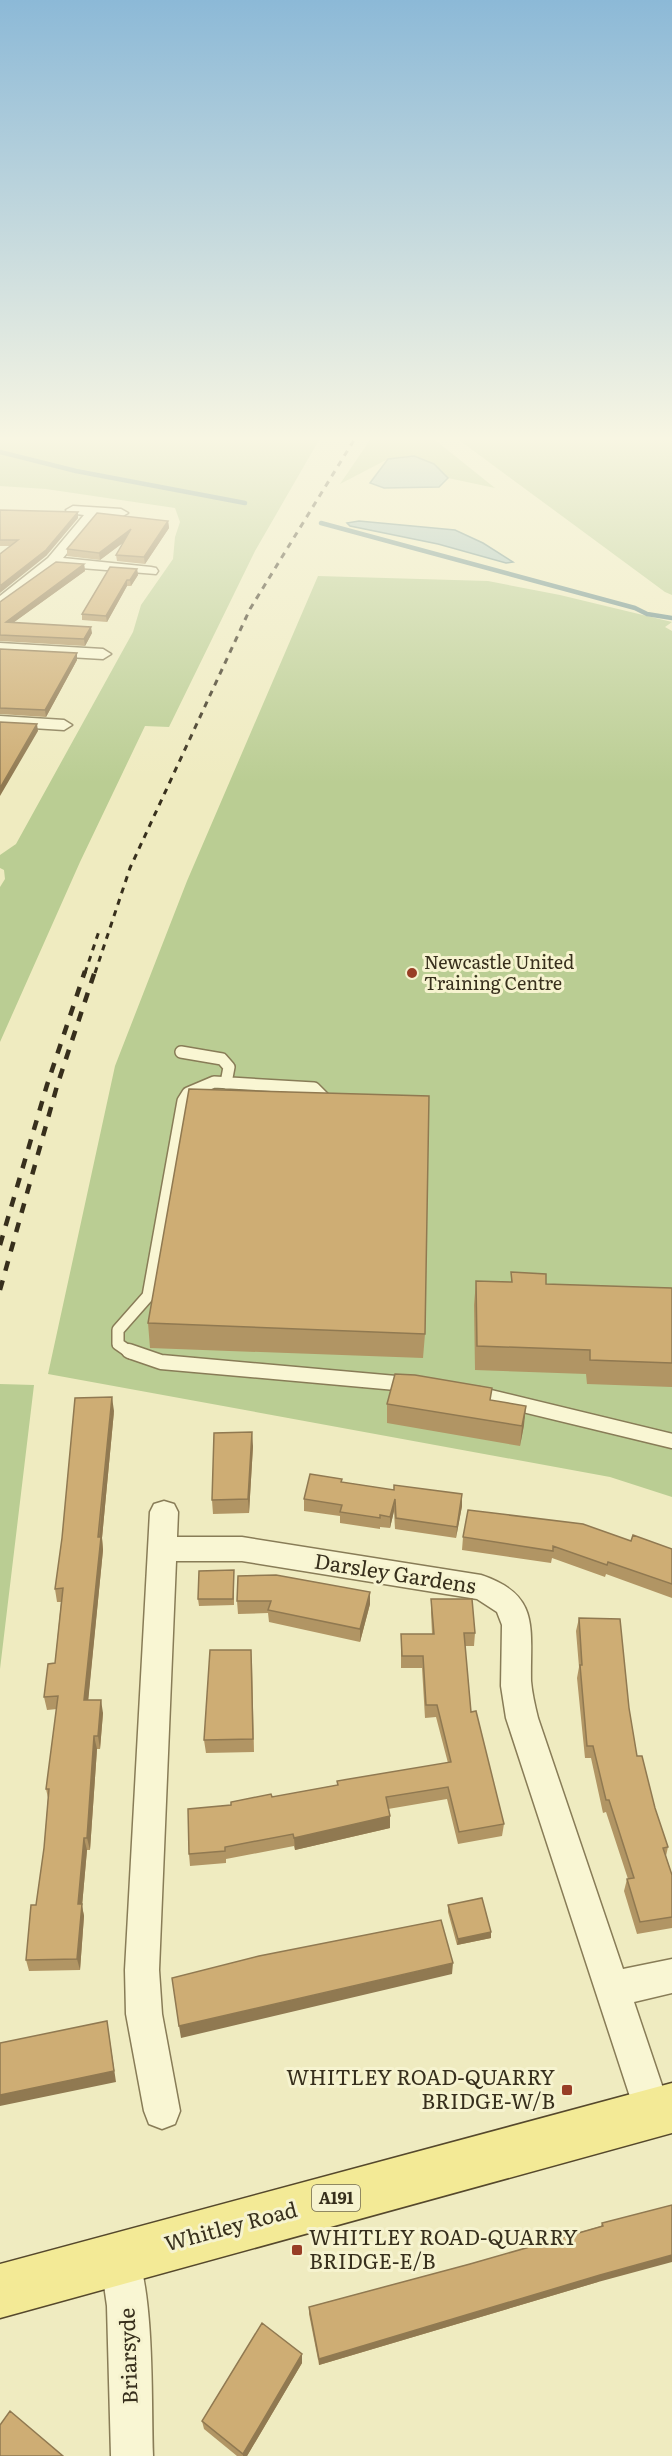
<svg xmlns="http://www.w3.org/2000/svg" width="672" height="2456" viewBox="0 0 672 2456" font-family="Literata,serif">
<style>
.green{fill:#bacd93}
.water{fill:#a3c1be;stroke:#6a8e8d;stroke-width:1.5}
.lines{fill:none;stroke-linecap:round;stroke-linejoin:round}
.stream{stroke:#6a8e8d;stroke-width:4.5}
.lane-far1-casing{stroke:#887c57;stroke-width:14}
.lane-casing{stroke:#887c57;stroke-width:17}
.street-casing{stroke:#887c57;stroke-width:3}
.primary-casing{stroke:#55482c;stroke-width:3}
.lane-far1{stroke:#f9f6d3;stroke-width:11}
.lane{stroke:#f9f6d3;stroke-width:14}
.street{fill:#f9f6d3;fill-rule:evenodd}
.primary{fill:#f3ea96;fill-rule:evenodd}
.rail-far1{stroke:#372f1c;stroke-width:3;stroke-dasharray:6 6;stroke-linecap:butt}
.rail{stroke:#372f1c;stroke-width:4.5;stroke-dasharray:10 10;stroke-linecap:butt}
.wall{fill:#b19564}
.shaded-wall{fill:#907951}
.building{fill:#cead74;stroke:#907951;stroke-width:1.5}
.poi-dot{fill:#983e26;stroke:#f6f3cf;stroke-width:2}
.labels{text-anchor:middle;stroke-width:6;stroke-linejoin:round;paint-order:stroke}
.shield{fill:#f6f3cf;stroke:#706a52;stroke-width:1.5}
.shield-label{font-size:16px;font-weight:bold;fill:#372f1c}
.poi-label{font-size:18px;fill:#372f1c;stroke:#f6f3cf;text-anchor:start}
.near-street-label{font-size:21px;fill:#372f1c;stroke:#f6f3cf}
.near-poi-label{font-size:21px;fill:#372f1c;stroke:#f6f3cf;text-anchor:end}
</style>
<rect width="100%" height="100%" fill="#efebc0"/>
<path class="green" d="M0 440H319L255 551 169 727 145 726 80 862 0 1042V887L5 879 4 870 0 868V855L16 844 133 632 141 605 173 559 175 537 180 522 175 508 46 489 0 486Z
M370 440H435L495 488 448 478 434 464 414 456 388 459 340 484Z
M459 440H672V595L665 592Z
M318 576 488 581 560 595 672 622 665 627 672 631V1497L610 1477 48 1374 115 1066 187 881Z
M0 1384 34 1385 0 1669Z"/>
<path class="water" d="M414 456 434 464 448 478 439 487 384 488 370 483 388 459Z
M359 521 455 530 483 543 513 562 506 563 438 544 350 526 347 523Z"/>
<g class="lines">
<path class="stream" d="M0 452 76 471 245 503
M321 523 635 608 647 614 672 618"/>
<g class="lane-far1-casing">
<path id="lane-far1" d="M181 1052 222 1059 229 1067 226 1083
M131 1353 118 1344V1330L148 1296 183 1101 188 1093 214 1082 314 1088 327 1101H331"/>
</g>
<g class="lane-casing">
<path id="lane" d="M129 1351 161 1362 407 1384
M478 1394 672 1441"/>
</g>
<g class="street-casing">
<path id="street" d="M73 506 121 509 128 513 121 517 98 516 63 558 151 567 156 568 158 571 156 574 56 566 0 607V596L48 558 84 515 68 513 66 510Z
M0 643 103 649 111 654 103 659 0 653Z
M0 716 64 720 72 725 64 730 0 726Z
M164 1501 174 1504 178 1512 177 1537H242L481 1575C541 1595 530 1628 531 1681 532 1693 535 1706 538 1718L623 1969 672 1959V1993L634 2002 671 2112 666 2125 653 2130 640 2125 635 2112 506 1718 501 1686 502 1625 497 1612 477 1599 242 1561H176L159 1970 162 2014 180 2111 175 2124 162 2129 149 2124 144 2111 126 2014 125 1970 150 1512 154 1504Z
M120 2237 134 2243C155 2296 151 2397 153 2456H111L107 2306 100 2257 106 2243Z"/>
</g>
<g class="primary-casing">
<path id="primary" d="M672 2083V2133L0 2318V2264Z"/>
</g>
<use href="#lane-far1" class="lane-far1"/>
<use href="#lane" class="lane"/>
<use href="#street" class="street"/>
<use href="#primary" class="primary"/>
<path class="rail-far1" d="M85 973 100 928
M95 973 130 868 250 609 354 440"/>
<path class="rail" d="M0 1245 47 1085 85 971
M0 1290 57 1086 95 971"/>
</g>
<path class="wall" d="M0 510 78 518 46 556 11 546H0Z
M168 521 169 528 145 564 117 561 116 555 124 542 100 560 67 556V549Z
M84 564 85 571 14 622 92 633 85 646 0 641V602Z
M137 569 138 575 131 586H127L107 622 82 620V614Z
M0 649 77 653V660L46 717 0 714Z
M511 1272 546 1284 672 1288V1387L587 1384 586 1374 475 1370 474 1305 476 1281 511 1282Z
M148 1323 425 1334 423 1358 150 1348Z
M491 1400 524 1425 520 1446 387 1423V1404Z
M114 1411 102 1538 103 1550 88 1700 103 1713 100 1749H97L90 1850H87L82 1906 84 1916 80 1970 29 1971 26 1960 36 1905 44 1848 48 1798 46 1789 57 1709 47 1710 44 1697 55 1663 61 1602H57L55 1589Z
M253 1446 249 1513 213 1514 212 1500Z
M342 1482 394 1490 462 1494V1506L456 1538 395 1529 394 1511 390 1528 380 1527V1529L340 1523V1516L304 1511V1499Z
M463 1537 631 1541 672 1549V1598L606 1574 605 1577 552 1558 551 1563 462 1550Z
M234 1570V1605L199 1606 198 1599Z
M370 1592V1604L360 1642 269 1622 268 1613 238 1614 237 1601Z
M431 1599 475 1633 474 1646H465L471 1712 504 1824 502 1836 458 1844 447 1799 388 1809 390 1828 295 1850 294 1846 226 1859V1863L190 1866 189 1854 272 1797 337 1785V1781L448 1763 436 1717 425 1718 422 1668H401V1634H432L431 1612Z
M579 1618 629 1708 637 1756 668 1847 666 1856 672 1875V1928L637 1934 624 1891 627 1879H628L606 1812 603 1813 591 1758H585L577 1678 579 1667 576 1631Z
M252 1663 254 1752 206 1753 204 1740Z
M448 1905 491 1932V1938L457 1945 448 1912Z
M672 2205 598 2282 319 2365 309 2314V2307L470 2264 601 2226 602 2223Z
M302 2354V2363L247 2456H237L204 2429 202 2421Z"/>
<path class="shaded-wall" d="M78 512V518L46 556 0 593V586Z
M168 521 169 528 145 564 144 557Z
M131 529 132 536 100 560 99 553Z
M84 564 85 571 6 628V622Z
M137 569 138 575 131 586 130 580Z
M127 580V586L107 622 106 616Z
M91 627 92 633 85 646 84 639Z
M77 653V660L46 717 45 710Z
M37 724 38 731 0 796V788Z
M112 1397 114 1411 102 1538 103 1550 87 1713 84 1700Z
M526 1406 524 1425 520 1446 522 1426Z
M252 1432 253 1446 249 1513 248 1499Z
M462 1494V1506L456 1538 457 1527Z
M395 1499 394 1511 390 1528V1517Z
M370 1592V1604L360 1642V1629Z
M101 1700 103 1713 100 1749 98 1736Z
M94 1736 97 1749 90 1850 87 1838Z
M390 1816V1828L295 1850 294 1838Z
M84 1838 87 1850 82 1906 84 1916 80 1970 77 1959 78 1904Z
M491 1932V1938L457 1945 458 1939Z
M453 1963 452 1974 181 2038 179 2026Z
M107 2021 116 2082 0 2106V2095Z
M672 2255V2262L598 2282 319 2365V2359L600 2275Z
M302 2354V2363L247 2456H243V2454Z"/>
<path class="building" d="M0 510 78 512 46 550 0 586V554L18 540H0Z
M97 513 168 521 144 557 116 555 131 529 99 553 67 549Z
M56 562 84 564 6 622 91 627 84 639 0 635V602Z
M110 567 137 569 130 580H127L106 616 82 614Z
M0 649 77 653 45 710 0 708Z
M0 722 37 724 0 788Z
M189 1089 429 1096 425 1334 148 1323Z
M511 1272 546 1274V1284L672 1288V1363L590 1360V1350L477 1346 476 1281 512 1282Z
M395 1374 415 1375 492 1388 490 1400 526 1406 522 1426 387 1404Z
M112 1397 98 1537H101L84 1700H101L98 1736H94L87 1838H84L78 1904H82L77 1959 26 1960 31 1905H36L44 1848 49 1789H46L58 1696 44 1697 48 1664 55 1663 63 1588 55 1589 62 1538 75 1398Z
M252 1432 248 1499 212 1500 214 1433Z
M310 1474 342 1479 341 1482 394 1490V1485L462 1494 457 1527 396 1518 395 1499 390 1517 380 1515V1518L340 1512 342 1505 304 1499Z
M468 1510 583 1524 631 1541 633 1535 672 1549V1584L608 1562 607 1565 553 1546V1551L463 1537Z
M234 1570 233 1599H198L199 1571Z
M276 1575 370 1592 360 1629 268 1610 271 1601H237L238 1576Z
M431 1599H472L475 1633H464L471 1712 476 1711 504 1824 459 1832 448 1787 386 1797 390 1816 294 1838 293 1834 225 1847V1851L189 1854 188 1809 231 1805V1802L271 1794 272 1797 338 1785 337 1781 451 1762 437 1705H426L423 1656H402L401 1634H434Z
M579 1618 620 1619 629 1708 637 1756H642L655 1808 668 1847 663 1848 672 1875V1917L640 1922 627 1879 634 1878 609 1800H606L593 1746H587L580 1665H582Z
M210 1650H251L253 1739 204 1740Z
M482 1898 491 1932 458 1939 448 1905Z
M441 1920 453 1963 179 2026 172 1978 259 1956Z
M107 2021 114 2071 0 2095V2043Z
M672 2205V2255L600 2275 319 2359 309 2307 470 2264 603 2226 602 2223Z
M262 2323 302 2354 243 2454 202 2421Z
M10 2411 63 2456H0V2425Z"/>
<linearGradient id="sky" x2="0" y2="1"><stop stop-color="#8cb9d7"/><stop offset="0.56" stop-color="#f8f6e3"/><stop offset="1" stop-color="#f8f6e3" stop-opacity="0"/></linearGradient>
<rect width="672" height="783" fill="url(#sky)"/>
<g class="poi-dot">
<circle cx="412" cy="973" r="6"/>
<rect x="561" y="2084" width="12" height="12" rx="3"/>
<rect x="291" y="2244" width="12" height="12" rx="3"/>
</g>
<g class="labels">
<rect class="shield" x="312" y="2185" width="48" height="26" rx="4.5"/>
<g class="shield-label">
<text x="336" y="2204">A191</text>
</g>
<g class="poi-label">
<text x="424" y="969">Newcastle United<tspan x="424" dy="21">Training Centre</tspan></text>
</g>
<g class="near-street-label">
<text transform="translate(395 1574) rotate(9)" y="7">Darsley Gardens</text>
<text transform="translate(231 2227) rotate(-15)" y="7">Whitley Road</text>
<text transform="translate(129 2356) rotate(-92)" y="7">Briarsyde</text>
</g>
<g class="near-poi-label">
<text x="555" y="2085">WHITLEY ROAD-QUARRY<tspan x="555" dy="24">BRIDGE-W/B</tspan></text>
<text x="309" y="2245" text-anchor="start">WHITLEY ROAD-QUARRY<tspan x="309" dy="24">BRIDGE-E/B</tspan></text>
</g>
</g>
</svg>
